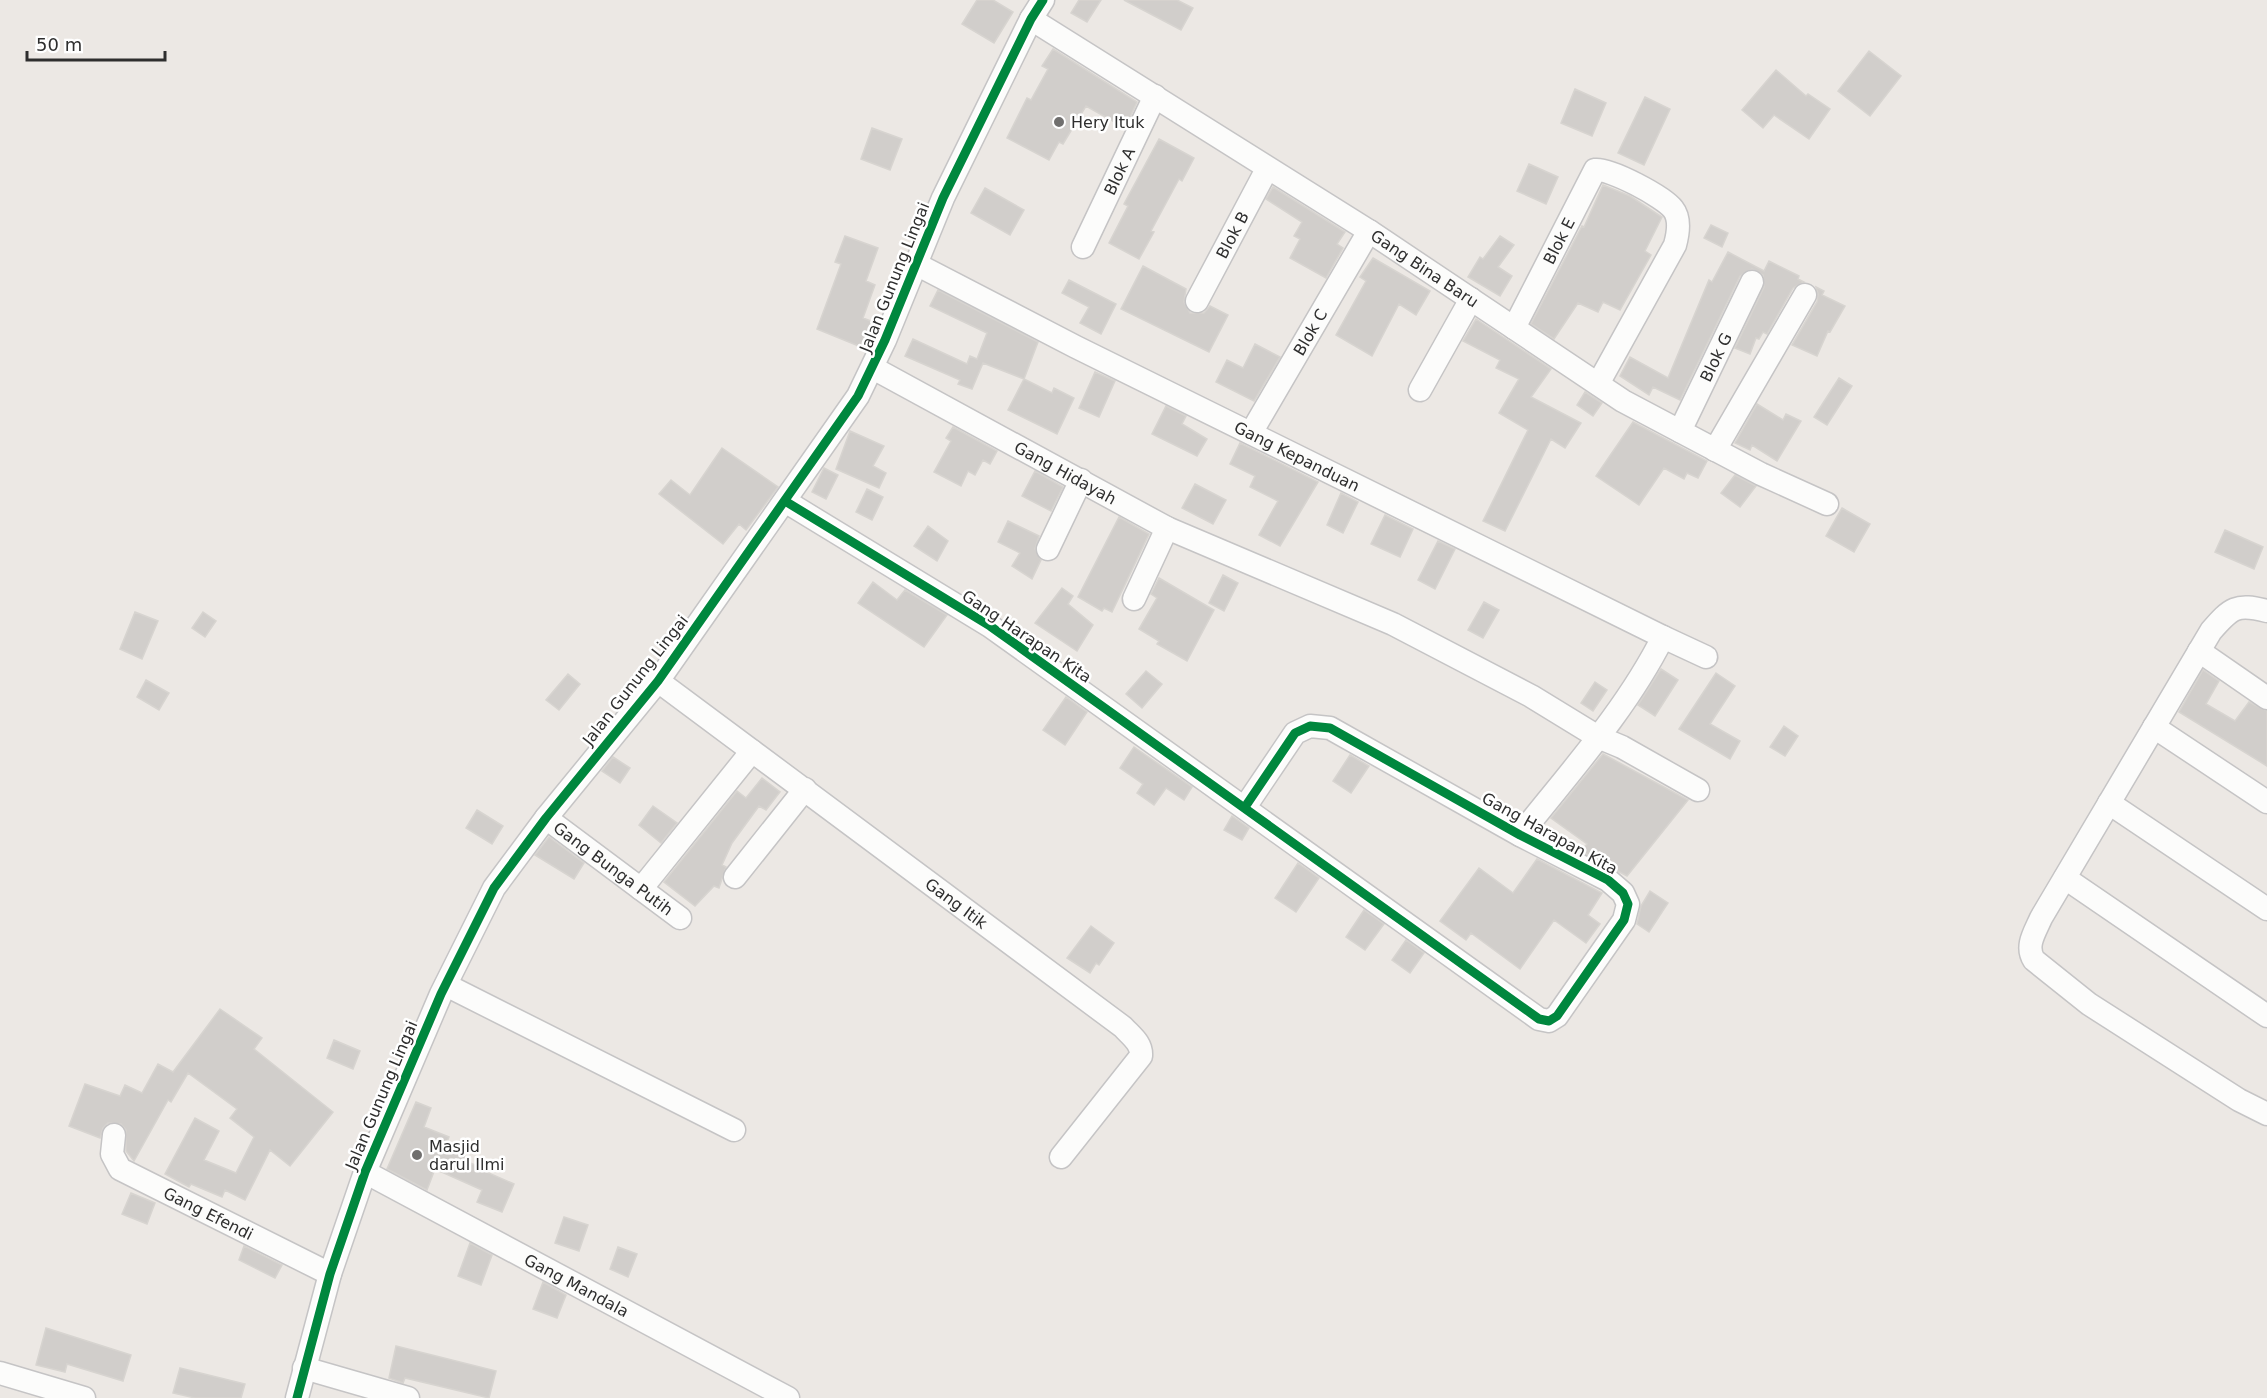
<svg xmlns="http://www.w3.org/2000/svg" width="2267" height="1398" viewBox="0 0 2267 1398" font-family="'DejaVu Sans',sans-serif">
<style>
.building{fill:#d1cecb;stroke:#d7d4d0;stroke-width:1.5}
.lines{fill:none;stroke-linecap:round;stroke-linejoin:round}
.minor-casing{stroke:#c5c4c5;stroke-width:25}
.minor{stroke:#fcfcfb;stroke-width:22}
.cycleway-casing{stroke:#fff;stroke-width:13}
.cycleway{stroke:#00873e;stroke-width:9}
.poi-dot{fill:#706f6e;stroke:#fff;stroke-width:2}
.labels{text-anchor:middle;stroke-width:5;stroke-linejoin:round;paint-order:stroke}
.poi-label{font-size:16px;fill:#2e2e2e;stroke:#fff;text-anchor:start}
.street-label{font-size:16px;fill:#2e2e2e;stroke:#fff}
</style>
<rect width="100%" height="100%" fill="#ece8e4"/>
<path class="building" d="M977 0H993L1013 12 994 43 962 24Z
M1079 0H1101L1087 22 1071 13Z
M1124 0H1177L1193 8 1181 30Z
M1053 49 1137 102 1125 128 1086 106 1063 144 1059 142 1049 160 1007 138 1027 98 1031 100 1048 69 1042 66Z
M1869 51 1901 76 1870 116 1838 91Z
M1776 70 1806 96 1808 94 1830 109 1809 139 1774 115 1763 128 1742 110Z
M1575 89 1606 103 1592 136 1561 123Z
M1645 97 1670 109 1644 165 1618 153Z
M872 128 902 139 890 170 861 159Z
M1159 139 1194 158 1182 181 1179 179 1151 231 1154 232 1139 259 1109 243 1128 206 1124 204Z
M1529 164 1558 177 1546 204 1517 191Z
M1603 185 1630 196 1662 217 1645 251 1651 255 1620 310 1603 302 1598 312 1578 303 1554 339 1531 324 1582 226 1584 227Z
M1273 187 1345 232 1337 244 1343 248 1326 278 1290 258 1300 239 1294 236 1302 222 1266 199Z
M985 188 1024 210 1010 235 971 213Z
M1711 225 1728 233 1722 247 1704 238Z
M845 236 878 248 866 281 875 285 863 318 876 323 866 349 817 329 841 264 835 262Z
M1500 236 1514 245 1498 267 1512 276 1500 296 1468 277 1480 257 1483 259Z
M1728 252 1764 271 1769 261 1799 276 1798 279 1804 282 1793 288 1767 334 1763 332 1759 339 1756 338 1750 354 1735 348 1764 287 1763 275 1752 269 1740 276 1680 400 1653 387 1649 395 1620 376 1630 357 1668 378 1709 280 1712 282Z
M1373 258 1430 291 1416 315 1399 304 1372 356 1336 335 1366 281 1360 277Z
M1143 266 1186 289 1184 302 1190 313H1204L1210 306 1228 315 1209 352 1121 309Z
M1069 280 1116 304 1101 334 1080 323 1089 307 1062 293Z
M1816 287 1824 291 1822 295 1845 306 1830 332 1828 331 1817 356 1792 345 1817 302 1818 294Z
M938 290 1038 342 1024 379 983 363 972 389 958 384 960 380 905 356 913 339 967 364 970 356 977 359 987 333 930 306Z
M1476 319 1551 369 1531 397 1581 423 1565 448 1551 439 1505 531 1483 521 1528 430 1499 413 1519 379 1496 368 1500 360 1463 341Z
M1255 344 1280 357 1254 401 1216 382 1227 360 1243 368Z
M1095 372 1115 381 1099 417 1079 408Z
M1839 378 1852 386 1827 425 1814 417Z
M1024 379 1052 393 1054 388 1074 398 1057 434 1008 410Z
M1585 392 1602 403 1593 416 1577 405Z
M1757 404 1783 420 1786 414 1801 421 1777 461 1752 445 1750 450 1735 443Z
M1166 406 1186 416 1182 424 1207 439 1197 456 1152 434Z
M1633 422 1707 461 1698 478 1687 473 1684 479 1664 468 1639 505 1596 476Z
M953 427 997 451 990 464 983 460 975 475 968 471 961 486 934 472 951 441 946 438Z
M850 431 884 446 873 466 886 473 879 488 836 469Z
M1240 443 1318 482 1280 546 1259 535 1278 501 1250 487 1255 476 1230 464Z
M722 448 778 487 746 530 739 524 723 544 659 494 671 480 690 495Z
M824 468 838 475 826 499 812 492Z
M1035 471 1063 487 1051 511 1022 496Z
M1735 475 1756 486 1740 507 1721 493Z
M1195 484 1226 500 1213 524 1182 508Z
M867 489 883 497 872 520 856 512Z
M1341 493 1358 502 1343 533 1327 525Z
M1842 508 1870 524 1854 552 1826 536Z
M1385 515 1413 529 1400 557 1371 544Z
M1119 517 1149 534 1112 612 1104 608 1102 611 1078 597Z
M1008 521 1039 536 1035 549 1041 560 1032 579 1012 566 1020 553 998 542Z
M928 526 948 541 937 561 914 546Z
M2225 530 2263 547 2254 569 2215 552Z
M1438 541 1455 549 1435 589 1418 580Z
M1223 575 1238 583 1224 611 1209 603Z
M1159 578 1214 610 1187 661 1157 644 1159 641 1139 629 1157 598 1151 594Z
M873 582 897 600 905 590 947 615 924 647 858 603Z
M1062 588 1073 596 1068 604 1093 625 1077 651 1035 623Z
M1484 602 1499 610 1483 638 1468 630Z
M135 612 158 621 142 659 120 649Z
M203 612 216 621 205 637 192 628Z
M1661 669 1678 680 1655 716 1638 705Z
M2203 670 2219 681 2206 704 2235 721 2249 702 2267 711V766L2179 712Z
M1146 671 1162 684 1142 708 1126 694Z
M1716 673 1735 686 1710 724 1740 741 1730 759 1679 729Z
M568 674 580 684 559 710 546 700Z
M146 680 169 693 159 710 137 697Z
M1595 682 1607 690 1593 711 1581 703Z
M1066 697 1087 712 1065 745 1043 730Z
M1784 726 1798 736 1785 756 1770 747Z
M1134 747 1192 787 1184 800 1166 788 1154 805 1137 793 1143 784 1120 768Z
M1603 754 1688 800 1627 876 1581 851 1587 844 1551 818Z
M1350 755 1369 766 1351 793 1333 781Z
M613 757 630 768 620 783 602 771Z
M762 778 780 792 766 810 759 806 732 843 722 865 726 867 719 888 714 886 695 906 664 882 737 791 746 798Z
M653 806 677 823 661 843 639 825Z
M477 810 503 826 492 844 466 828Z
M1232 816 1249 828 1242 840 1224 830Z
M549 837 584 863 574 879 535 855Z
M1537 859 1602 893 1588 915 1600 924 1586 943 1554 920 1520 969 1471 933 1466 940 1440 921 1479 868 1513 893Z
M1298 863 1319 878 1296 912 1275 898Z
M1650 891 1668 903 1649 932 1637 924 1641 906Z
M1364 910 1384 924 1365 950 1346 937Z
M1091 926 1114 943 1099 965 1096 963 1090 973 1067 958Z
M1406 940 1424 953 1410 973 1392 960Z
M220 1009 262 1038 254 1049 333 1112 290 1166 270 1150 245 1200 225 1190 222 1197 191 1184 189 1187 165 1174 195 1118 219 1131 204 1160 236 1173 254 1137 230 1118 237 1109 188 1073 171 1102 168 1100 134 1161 126 1151V1130L121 1124 108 1123 103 1128 100 1138 69 1126 85 1084 120 1096 125 1085 142 1093 158 1064 173 1072Z
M334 1040 360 1051 353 1069 327 1058Z
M416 1102 431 1108 424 1127 449 1137 444 1149 466 1157 465 1161 485 1169 484 1171 514 1184 502 1212 477 1202 482 1190 435 1169 427 1190 387 1169Z
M131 1193 155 1203 147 1224 122 1214Z
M564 1217 588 1225 579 1251 555 1243Z
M470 1243 492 1255 481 1285 458 1276Z
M244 1246 282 1265 275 1278 239 1260Z
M618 1247 637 1254 628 1277 610 1269Z
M543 1282 566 1295 557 1318 533 1309Z
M46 1328 131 1355 123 1381 67 1364 65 1372 36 1365Z
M396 1346 496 1371 489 1398 405 1378 403 1383 389 1378Z
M180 1368 245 1384 241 1398H195L173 1393Z"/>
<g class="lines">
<g class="minor-casing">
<g id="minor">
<path id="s1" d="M1031 19 1369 231 1623 401 1761 474 1827 504"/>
<path id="s2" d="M1083 247 1155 96"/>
<path id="s3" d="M914 263 1076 347 1663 637C1627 709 1570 772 1520 835"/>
<path id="s4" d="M1197 301 1267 169"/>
<path id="s5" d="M1514 328 1595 170C1610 168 1664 197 1673 209 1681 219 1678 234 1675 245L1598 384"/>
<path id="s6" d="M873 368 1167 528 1393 624 1531 696 1598 737 1622 747 1698 790"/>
<path d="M1420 390 1471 299"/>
<path id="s7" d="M1680 431 1752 282"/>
<path id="s8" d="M1251 433 1369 231"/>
<path d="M1715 450 1805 295"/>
<path d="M785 501 990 626 1539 1019 1549 1021 1557 1016 1624 920 1628 904 1623 893 1608 880 1520 835 1330 728 1310 726 1295 733 1245 807"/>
<path d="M1048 549 1081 480"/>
<path d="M1134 599 1167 528"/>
<path d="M2267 611C2236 603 2231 608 2211 631L2041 918C2035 932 2025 946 2034 960L2089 1004 2239 1100 2267 1114"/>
<path d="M1663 637 1706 657"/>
<path d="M2199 651 2267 698"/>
<path id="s9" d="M658 681 1123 1027C1131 1036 1142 1043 1141 1056L1061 1157"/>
<path d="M2154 727 2267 802"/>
<path d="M2109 803 2267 909"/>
<path id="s10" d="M546 818 680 918"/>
<path d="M735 877 805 789"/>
<path d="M2065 878 2267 1016"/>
<path d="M641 889 752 751"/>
<path d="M446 985 734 1130"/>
<path id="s11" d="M114 1135 112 1154 120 1169 330 1274"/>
<path id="s12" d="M365 1172 788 1398"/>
<path d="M304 1368 408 1398"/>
<path d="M0 1373 84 1398"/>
<path d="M297 1398 330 1274 365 1172 441 994 494 888 546 818 658 681 858 396 885 340 943 198 1031 19 1043 0"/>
</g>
</g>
<use href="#minor" class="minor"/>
<g class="cycleway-casing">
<path id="cycleway" d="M785 501 990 626 1539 1019 1549 1021 1557 1016 1624 920 1628 904 1623 893 1608 880 1520 835 1330 728 1310 726 1295 733 1245 807
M297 1398 330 1274 365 1172 441 994 494 888 546 818 658 681 858 396 885 340 943 198 1031 19 1043 0"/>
</g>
<use href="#cycleway" class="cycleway"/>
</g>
<g class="poi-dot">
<circle cx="1059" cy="122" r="6"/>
<circle cx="417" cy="1155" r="6"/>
</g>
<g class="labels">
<g class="poi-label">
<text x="1071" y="128">Hery Ituk</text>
<text x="429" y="1152">Masjid<tspan x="429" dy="18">darul Ilmi</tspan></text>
</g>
<g class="street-label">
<text dy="6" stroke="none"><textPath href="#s2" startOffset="84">Blok A</textPath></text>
<text dy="6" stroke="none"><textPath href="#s4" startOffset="75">Blok B</textPath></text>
<text dy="6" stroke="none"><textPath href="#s5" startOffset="98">Blok E</textPath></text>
<text dy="6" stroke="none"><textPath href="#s1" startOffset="466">Gang Bina Baru</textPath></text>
<text transform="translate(894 277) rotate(-68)" y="6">Jalan Gunung Lingai</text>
<text dy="6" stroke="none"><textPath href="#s8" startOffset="117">Blok C</textPath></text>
<text dy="6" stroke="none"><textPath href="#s7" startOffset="82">Blok G</textPath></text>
<text dy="6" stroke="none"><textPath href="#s3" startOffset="429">Gang Kepanduan</textPath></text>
<text dy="6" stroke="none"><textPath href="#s6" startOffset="219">Gang Hidayah</textPath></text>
<text transform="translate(1027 636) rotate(34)" y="6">Gang Harapan Kita</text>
<text transform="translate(635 680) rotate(-52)" y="6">Jalan Gunung Lingai</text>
<text transform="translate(1550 833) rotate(29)" y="6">Gang Harapan Kita</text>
<text dy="6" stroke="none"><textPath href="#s10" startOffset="84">Gang Bunga Putih</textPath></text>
<text dy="6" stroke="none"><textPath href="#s9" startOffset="372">Gang Itik</textPath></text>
<text transform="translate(381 1095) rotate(-67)" y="6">Jalan Gunung Lingai</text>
<text dy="6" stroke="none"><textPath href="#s11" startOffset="135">Gang Efendi</textPath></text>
<text dy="6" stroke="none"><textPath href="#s12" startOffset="240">Gang Mandala</textPath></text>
</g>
</g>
<path d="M27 51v9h138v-9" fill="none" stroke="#2e2e2e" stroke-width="3"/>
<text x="36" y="51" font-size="18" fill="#2e2e2e" stroke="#ffffff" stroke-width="4.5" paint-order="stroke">50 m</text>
</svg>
